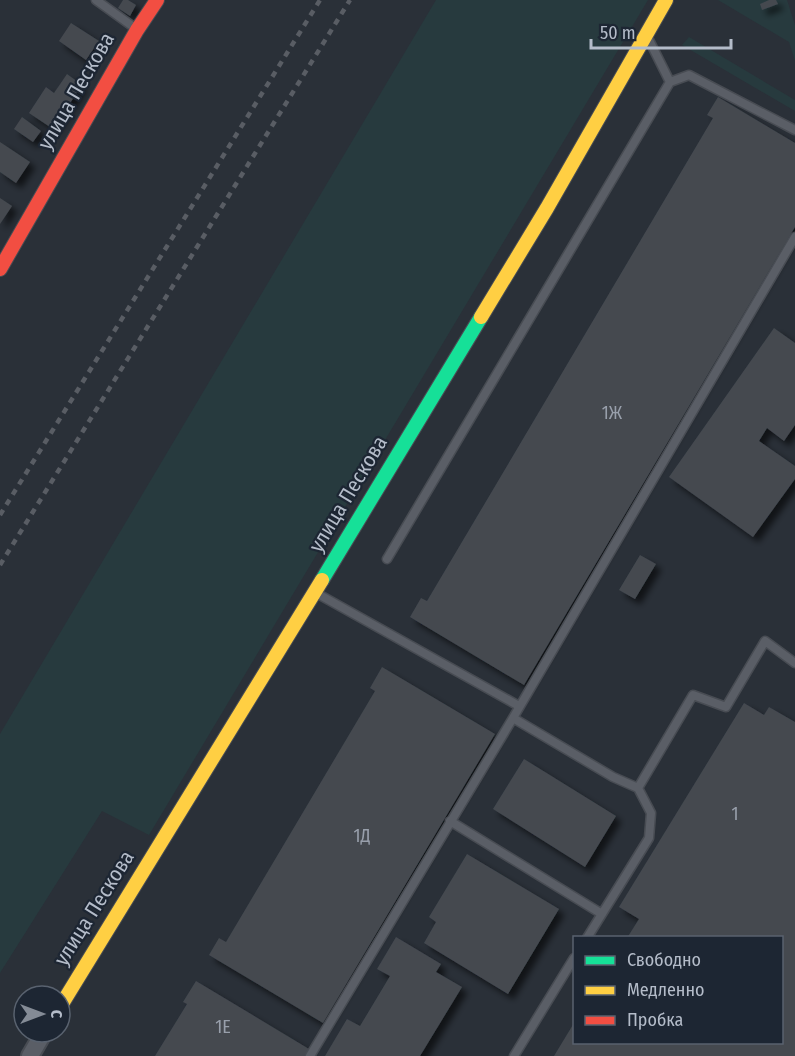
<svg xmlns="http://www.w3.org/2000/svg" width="795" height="1056" viewBox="0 0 795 1056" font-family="'Fira Sans Condensed',sans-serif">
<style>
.green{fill:#273a3e}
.building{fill:#444950;filter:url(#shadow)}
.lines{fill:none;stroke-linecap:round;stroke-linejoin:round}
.lane-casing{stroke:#484c53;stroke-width:11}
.street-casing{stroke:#484c53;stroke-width:20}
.fast-casing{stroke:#484c53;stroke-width:16}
.slow-casing{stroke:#484c53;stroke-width:16}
.jam-casing{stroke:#484c53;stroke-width:16}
.lane{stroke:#5a5e66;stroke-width:8}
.street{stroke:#5a5e66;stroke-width:16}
.fast{stroke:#16e098;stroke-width:14}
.slow{stroke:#ffcf43;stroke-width:14}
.jam{stroke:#f24e42;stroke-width:14}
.rail{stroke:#595d64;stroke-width:4.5;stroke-dasharray:6 6;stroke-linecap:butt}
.labels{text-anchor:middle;stroke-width:4.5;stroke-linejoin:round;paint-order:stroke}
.number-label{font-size:18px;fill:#989fab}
.street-label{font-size:21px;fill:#b4bcc9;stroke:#1d2633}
</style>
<defs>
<filter id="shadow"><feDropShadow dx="5.5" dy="5.5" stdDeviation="3" flood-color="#0009"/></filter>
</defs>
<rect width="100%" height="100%" fill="#2a3038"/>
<path class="green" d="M436 0H648L149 835 102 811 0 973V734Z
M718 0H787L795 25V61L789 42Z
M689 37 795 100V111L682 45Z"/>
<path class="building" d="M123 0H128L136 5 130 16 118 8Z
M769 0H776L778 4 762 10 760 4Z
M71 23 99 41 86 60 59 41Z
M67 74 82 85 53 129 29 113 46 87 54 93Z
M718 97 795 143V227L524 685 410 617 421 598 427 601 713 118 707 115Z
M22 117 41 131 33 142 14 129Z
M0 142 30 162 16 183 0 172Z
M0 198 12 206 0 224Z
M774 328 795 343V425L784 441 767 428 759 441 795 466V479L753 537 669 477Z
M640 555 656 564 635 599 619 590Z
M382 667 495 734 323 1023 209 955 219 938 226 942 375 691 370 688Z
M744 703 764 715 769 707 795 722V1056H554L574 1023V1042H782V938H627L639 919 619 907Z
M524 759 616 816 585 867 493 809Z
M467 854 559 909 508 994 424 943 436 922 429 917Z
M396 937 441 964 436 972 462 987 420 1056H325L347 1019 360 1026 390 976 377 969Z
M196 981 309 1049 305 1056H155L187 1004 183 1002Z"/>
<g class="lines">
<g class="lane-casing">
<path id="lane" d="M96 0 135 28
M670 82 689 75 795 130
M387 559 670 82 648 38
M318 594 519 706
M513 718 613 777 638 788 651 813 649 838 587 938
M638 788 693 695 726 707 765 641 795 663
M450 821 602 914
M310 1056 513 718 795 237
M514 1056 574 958"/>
</g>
<g class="street-casing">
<path id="street" d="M30 1056 44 1032"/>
</g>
<g class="fast-casing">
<path id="fast" d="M322 580 481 317"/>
</g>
<g class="slow-casing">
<path id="slow" d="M481 317 547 208 666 0
M60 1007 322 580"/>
</g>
<g class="jam-casing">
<path id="jam" d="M0 269 137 30 157 0"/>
</g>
<use href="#lane" class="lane"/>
<use href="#street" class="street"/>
<use href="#fast" class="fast"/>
<use href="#slow" class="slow"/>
<use href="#jam" class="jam"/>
<path class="rail" d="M0 515 320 0
M0 565 350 0"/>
</g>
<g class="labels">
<g class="number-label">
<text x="612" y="419">1Ж</text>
<text x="735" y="820">1</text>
<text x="362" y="842">1Д</text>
<text x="223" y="1033">1Е</text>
</g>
<g class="street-label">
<text transform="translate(76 91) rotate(-60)" y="7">улица Пескова</text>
<text transform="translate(348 494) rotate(-59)" y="7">улица Пескова</text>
<text transform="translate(94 908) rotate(-58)" y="7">улица Пескова</text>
</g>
</g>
<rect x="573" y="936" width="210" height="108" fill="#1d2633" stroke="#59626f" stroke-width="1.5"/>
<rect x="585" y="956" width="30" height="9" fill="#16e098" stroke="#59626f" stroke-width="1.5"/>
<text x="627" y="966" font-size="18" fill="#b4bcc9">Свободно</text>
<rect x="585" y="986" width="30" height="9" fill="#ffcf43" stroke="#59626f" stroke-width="1.5"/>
<text x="627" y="996" font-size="18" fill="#b4bcc9">Медленно</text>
<rect x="585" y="1016" width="30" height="9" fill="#f24e42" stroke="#59626f" stroke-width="1.5"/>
<text x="627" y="1026" font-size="18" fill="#b4bcc9">Пробка</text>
<g transform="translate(42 1014) rotate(90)"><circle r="28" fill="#1d2633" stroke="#59626f" stroke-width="1.5"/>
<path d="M0-4.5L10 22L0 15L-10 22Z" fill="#848b96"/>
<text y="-9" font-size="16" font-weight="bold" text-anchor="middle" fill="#b4bcc9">С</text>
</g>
<path d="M591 39v9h140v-9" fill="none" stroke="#b4bcc9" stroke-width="3"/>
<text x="600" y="39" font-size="18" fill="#b4bcc9" stroke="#1d2633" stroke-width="4.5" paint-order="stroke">50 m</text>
</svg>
